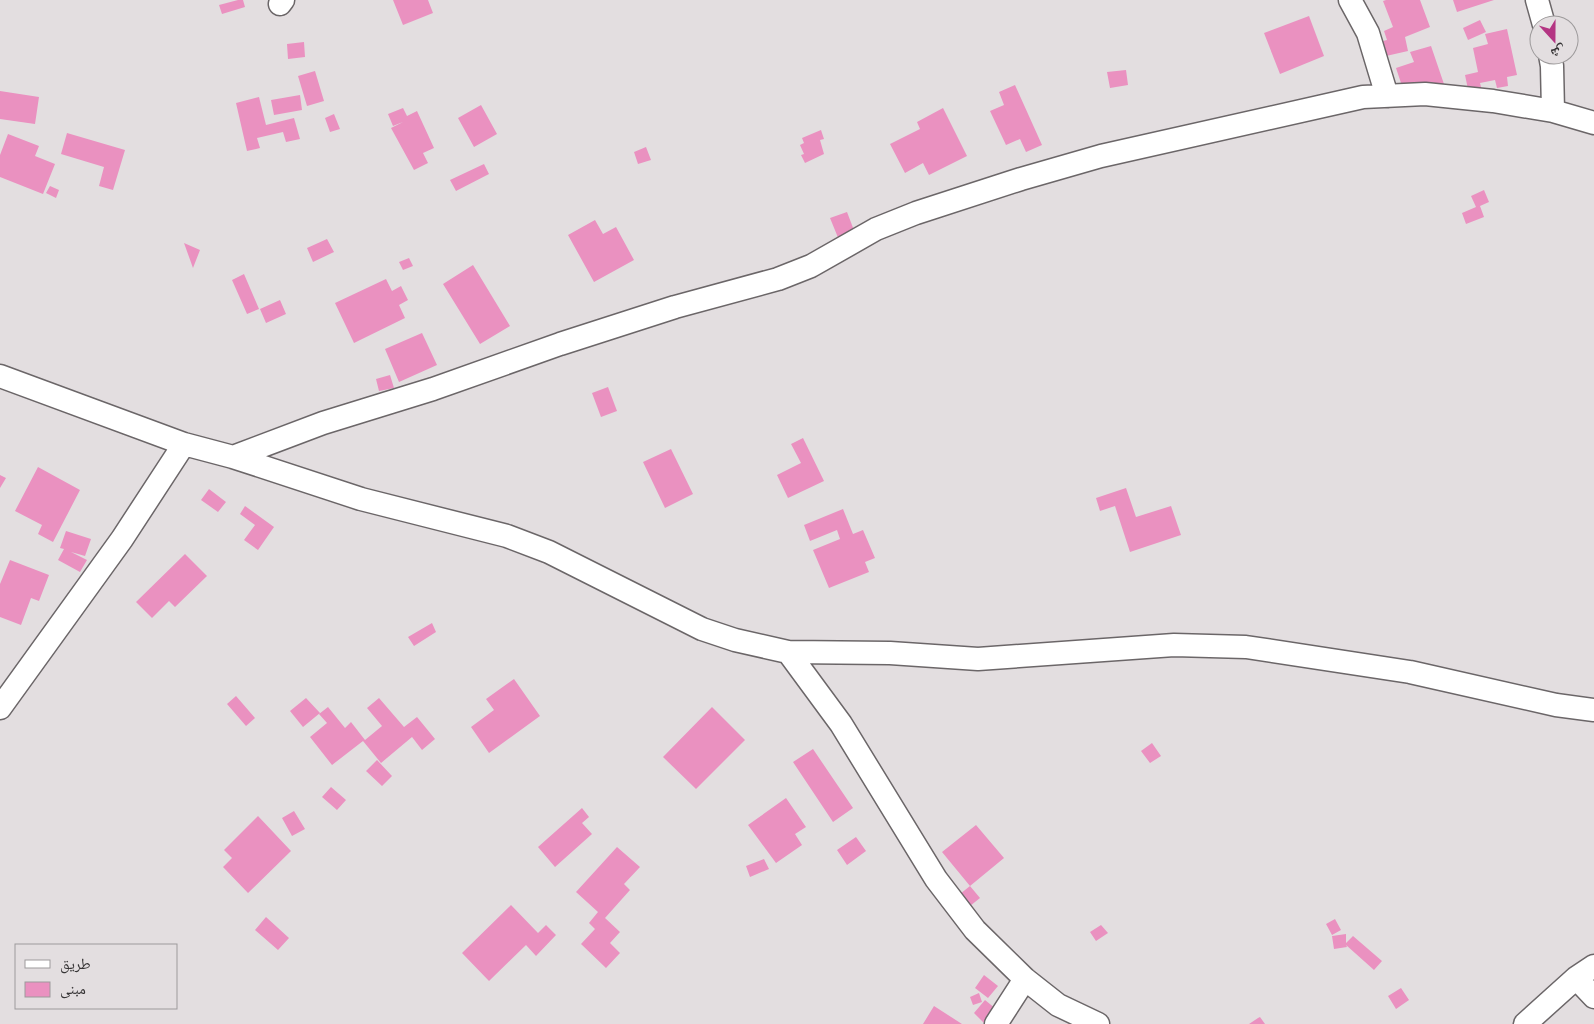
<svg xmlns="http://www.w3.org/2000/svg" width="1594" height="1024" viewBox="0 0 1594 1024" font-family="Mulish,'Noto Naskh Arabic',sans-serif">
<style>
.building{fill:#ea91c0}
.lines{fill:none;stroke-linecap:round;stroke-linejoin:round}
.minor-casing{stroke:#6b6668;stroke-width:25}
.minor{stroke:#fff;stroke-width:22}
</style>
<rect width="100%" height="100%" fill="#e3dee0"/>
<path class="building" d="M238 0H243L245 7 222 14 219 5Z
M393 0H428L433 13 403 25Z
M1386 0H1420L1430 27 1405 37 1408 51 1386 56 1383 41 1387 40 1384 31 1393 27 1383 1Z
M1453 0H1494L1457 12Z
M1309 16 1324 56 1280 74 1264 33Z
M1480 20 1486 32 1468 40 1463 28Z
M1507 29 1517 75 1507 77 1508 86 1497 88 1495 80 1480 83 1482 91 1469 94 1465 75 1478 72 1473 48 1488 44 1485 34Z
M304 42 305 57 288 59 287 44Z
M1431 46 1445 87 1404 92 1396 68 1414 62 1410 52Z
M1126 70 1128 85 1110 88 1107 72Z
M315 71 324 101 307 106 298 76Z
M1015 85 1042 145 1026 152 1020 139 1006 145 990 111 1004 105 999 92Z
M0 91 39 97 35 124 0 119Z
M300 95 302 110 274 115 271 100Z
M259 97 266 125 294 118 300 139 286 142 283 132 257 138 260 148 247 151 236 103Z
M481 105 497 134 474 147 458 118Z
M403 108 407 116 417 111 434 148 423 153 428 163 414 170 391 128 403 122 393 126 388 114Z
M943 108 967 156 929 175 923 163 905 173 890 144 920 129 917 122Z
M334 114 340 129 330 132 325 118Z
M821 130 824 139 820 140 824 154 805 163 801 155 804 154 800 145 804 143 802 138Z
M67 133 125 150 113 190 99 186 104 167 61 154Z
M8 134 39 146 35 156 55 164 43 194 0 177V155Z
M646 147 651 160 638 164 634 152Z
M484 164 489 174 456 191 450 180Z
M50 186 59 190 56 198 46 193Z
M1484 190 1489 202 1480 206 1484 217 1466 224 1462 213 1476 207 1471 196Z
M847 212 855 233 839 240 830 218Z
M595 220 603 234 616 227 634 260 594 282 568 235Z
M327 239 334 252 313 262 307 248Z
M184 243 200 250 193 268Z
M409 258 413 266 403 270 399 262Z
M473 265 510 326 480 344 443 284Z
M244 274 259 309 247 314 232 280Z
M386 279 392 291 401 286 408 300 399 305 405 318 354 343 335 303Z
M280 300 286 314 266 323 260 309Z
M422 333 437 365 399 382 385 349Z
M390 375 394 388 379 391 376 379Z
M608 387 617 411 601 417 592 393Z
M803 438 824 481 788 498 777 475 801 463 791 444Z
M671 449 693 494 665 508 643 462Z
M38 467 80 490 53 542 38 534 42 525 15 511Z
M0 475 6 478 0 488Z
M1126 488 1136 517 1171 506 1181 535 1130 552 1115 506 1100 511 1096 498Z
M209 489 226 502 218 512 201 500Z
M245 506 274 527 258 550 244 540 255 525 240 514Z
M843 509 853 534 863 530 875 558 865 562 869 572 829 588 813 550 840 539 837 530 810 541 804 525Z
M66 531 91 539 85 556 71 552 87 560 80 572 58 560 64 549 60 548Z
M185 554 207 576 175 607 169 601 152 618 136 602Z
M10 560 49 575 39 601 31 598 21 625 0 617V584Z
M432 623 436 632 414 646 408 637Z
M514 679 540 716 489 753 471 727 494 710 486 699Z
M236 696 255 718 246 726 227 704Z
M306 698 320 713 303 727 290 711Z
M379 698 404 727 417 717 435 739 422 750 412 737 381 763 363 741 332 765 310 737 327 723 319 714 328 707 345 728 351 722 365 740 382 726 367 708Z
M712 707 745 740 696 789 663 757Z
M1152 743 1161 756 1150 763 1141 751Z
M813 749 853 808 833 822 793 762Z
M377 760 392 776 382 786 366 771Z
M331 787 346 800 337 810 322 797Z
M786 798 806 827 795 834 802 845 776 863 748 825Z
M582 808 589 817 582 823 592 834 555 867 538 847Z
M294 811 305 829 292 836 282 818Z
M258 816 291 851 248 893 223 867 232 858 224 850Z
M976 825 1004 858 970 886 942 852Z
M856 837 866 851 847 865 837 850Z
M617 847 640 867 624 884 630 890 605 918 620 932 610 943 620 953 606 968 581 944 595 929 589 923 598 912 576 892Z
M764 859 769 869 750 877 746 866Z
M970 886 980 898 960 914 950 902Z
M511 905 538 933 546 925 556 935 536 956 526 945 489 981 462 953Z
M266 917 289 938 278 950 255 930Z
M1335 919 1341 930 1332 935 1326 924Z
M1101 925 1108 933 1096 941 1090 932Z
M1346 934V943L1353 936 1382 961 1374 970 1346 945 1347 947 1334 949 1332 936Z
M984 975 998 986 988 998 975 988Z
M1401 988 1409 1000 1396 1009 1388 996Z
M979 993 982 1002 973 1005 970 997Z
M985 1000 996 1009 984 1023 974 1013Z
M934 1006 962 1024H923Z
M1260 1017 1265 1024H1249L1258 1018Z"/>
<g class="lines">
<g class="minor-casing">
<path id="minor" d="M1350 0 1368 33 1387 96
M1537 0 1544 25
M280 4 283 0
M1550 55 1552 66 1553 111
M0 376 184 444 233 457 361 499 507 536 549 552 702 629 735 640 788 652 890 653 978 659 1174 645 1246 647 1410 672 1556 705 1594 710
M233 457 323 423 433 389 560 344 675 307 778 279 811 266 876 229 916 213 1021 179 1101 156 1363 97 1425 94 1493 101 1553 111 1594 123
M788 652 841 724 936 879 975 930 1025 979 1058 1005 1098 1024
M0 708 122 539 184 444
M1576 978 1594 997
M996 1024 1025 979
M1525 1024 1576 978 1594 966"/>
</g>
<use href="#minor" class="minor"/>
</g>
<rect x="15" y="944" width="162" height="65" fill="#e3dee0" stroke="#9d9a9b"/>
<rect x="25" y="960" width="25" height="8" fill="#ffffff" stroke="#9d9a9b"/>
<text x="60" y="969" font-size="15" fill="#353334">طريق</text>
<rect x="25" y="982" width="25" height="15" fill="#ea91c0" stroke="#9d9a9b"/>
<text x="60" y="994" font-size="15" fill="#353334">مبنى</text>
<g transform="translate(1554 40) rotate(159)"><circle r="24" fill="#e3dee0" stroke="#9d9a9b"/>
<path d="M0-4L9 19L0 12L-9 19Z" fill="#b43583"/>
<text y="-8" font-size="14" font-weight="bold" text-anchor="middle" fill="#353334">ش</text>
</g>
</svg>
